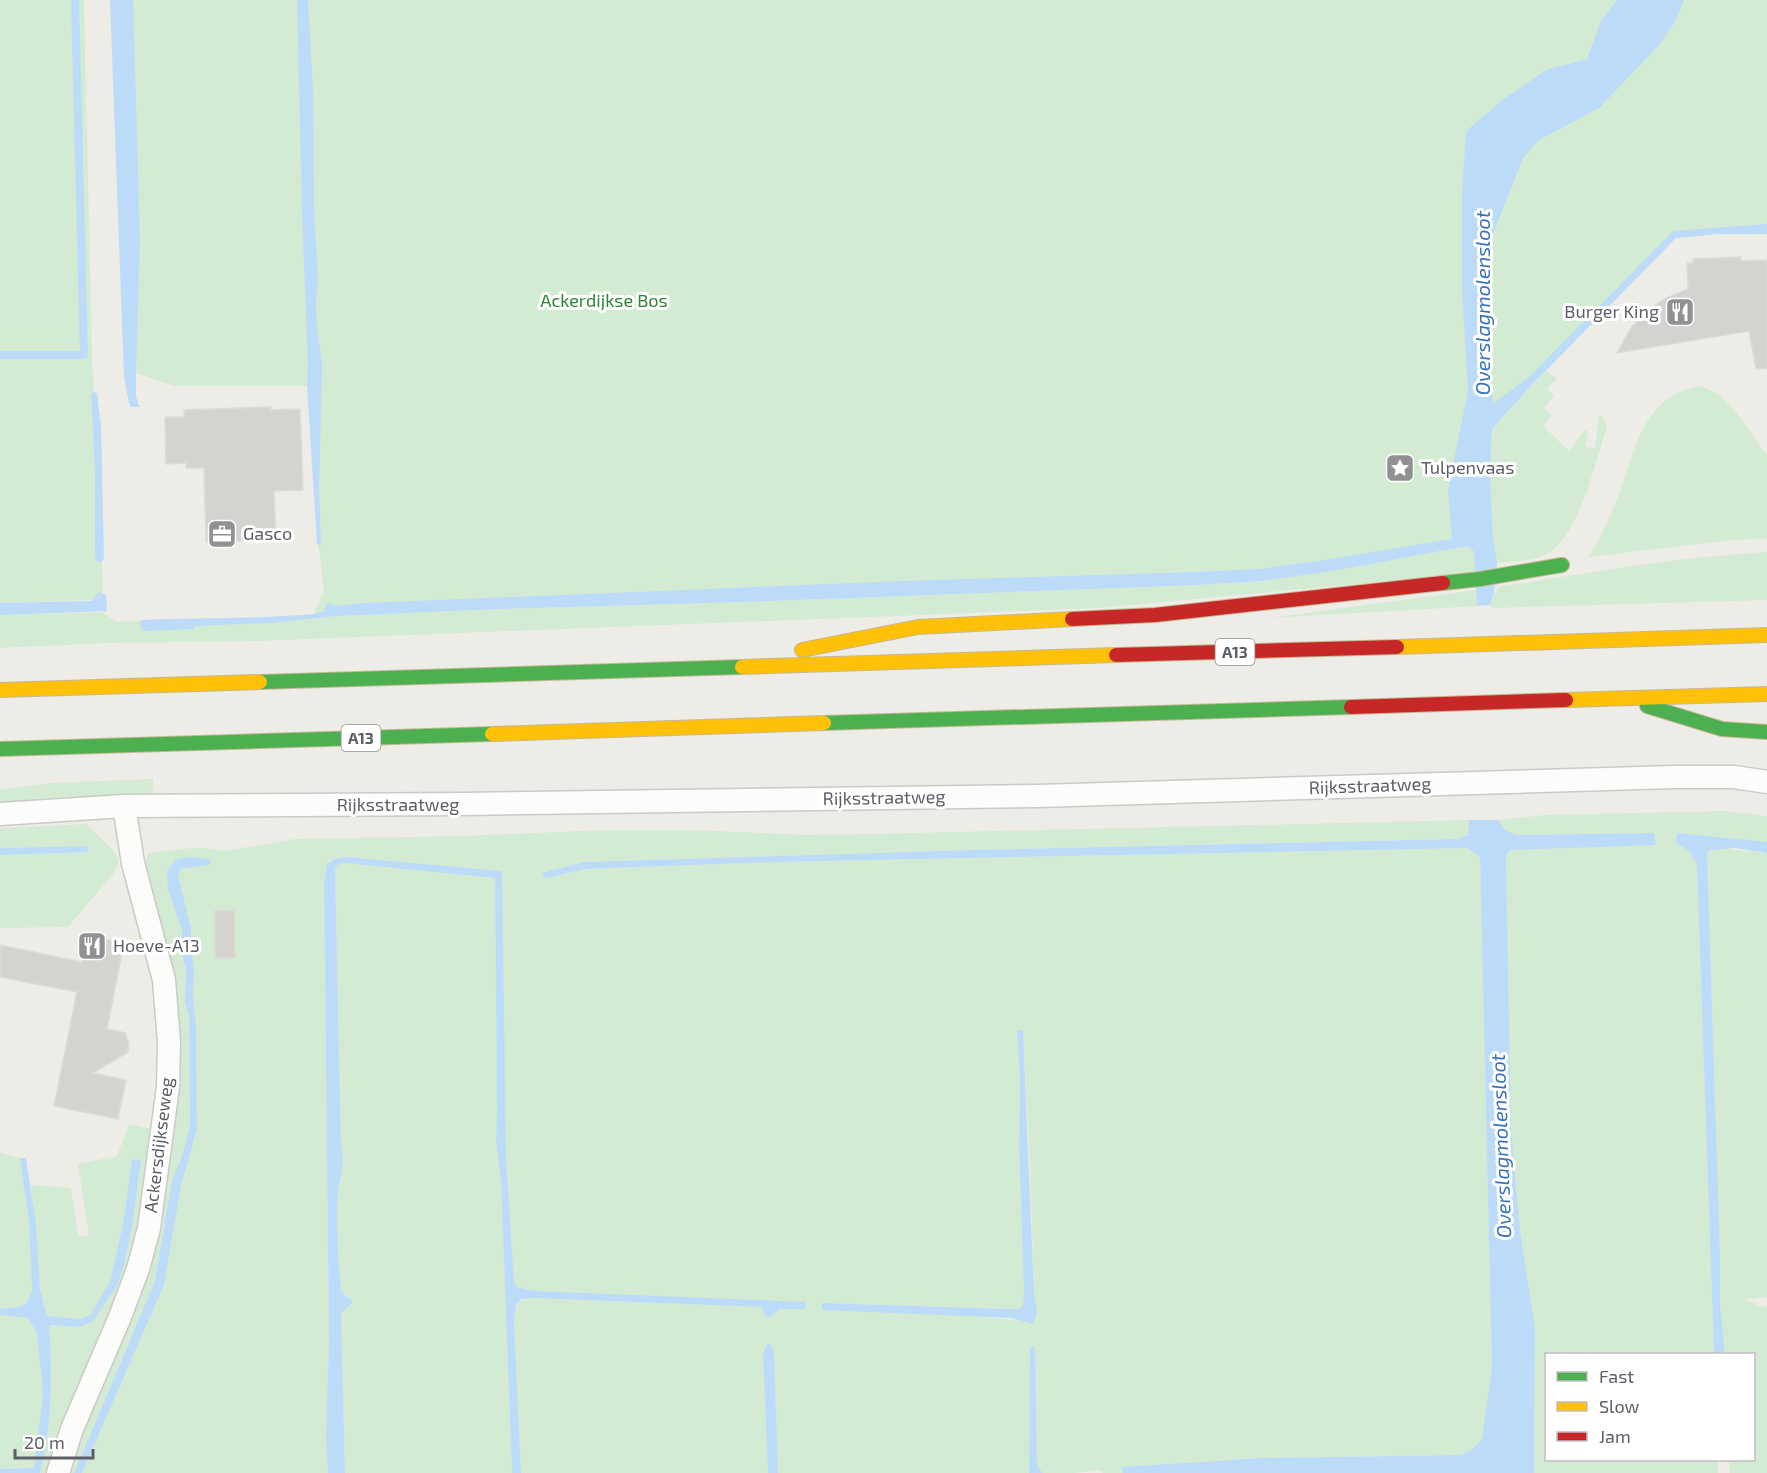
<svg xmlns="http://www.w3.org/2000/svg" width="1767" height="1473" viewBox="0 0 1767 1473" font-family="'Exo 2',sans-serif">
<style>
.green{fill:#d3ebd2;fill-rule:evenodd}
.water{fill:#bbdbf8}
.lines{fill:none;stroke-linecap:round;stroke-linejoin:round}
.stream{stroke:#bbdbf8;stroke-width:8}
.building{fill:#d4d3d0;stroke:#dddbd6;stroke-width:1.5}
.street-casing{stroke:#cacac9;stroke-width:25}
.fast-casing{stroke:#c5b893;stroke-width:16}
.slow-casing{stroke:#c5b893;stroke-width:16}
.jam-casing{stroke:#c5b893;stroke-width:16}
.street{stroke:#fcfcfb;stroke-width:22}
.fast{stroke:#4caf50;stroke-width:14}
.slow{stroke:#ffc107;stroke-width:14}
.jam{stroke:#c62828;stroke-width:14}
.labels{text-anchor:middle;stroke-width:6;stroke-linejoin:round;paint-order:stroke}
.shield{fill:#fff;stroke:#8d9094;stroke-width:1.5}
.shield-label{font-size:16px;font-weight:bold;fill:#5c6066}
.park-label{font-size:18px;fill:#2c8534;stroke:#fff}
.poi-label{font-size:18px;fill:#5c6066;stroke:#fff;text-anchor:start}
.street-label{font-size:18px;fill:#5c6066;stroke:#fff}
.water-label{font-size:20px;font-style:italic;fill:#3773bc;stroke:#fff}
</style>
<rect width="100%" height="100%" fill="#edece7"/>
<path class="green" d="M0 0H84L92 361 94 392 91 394 95 473V559L97 562H102L103 593 102 592 92 600 0 603Z
M119 0H1767V230L1674 235 1505 407 1474 427 1466 537 1267 573 325 611 314 614 324 591 320 554 317 544H320L307 380V386H174L136 373Z
M1546 371 1557 378 1547 389 1554 396 1544 408 1552 415 1543 426 1569 451 1585 430 1588 432 1585 447 1595 448 1599 415 1602 416 1607 426C1596 460 1578 542 1543 556 1529 561 1511 561 1497 563L1493 538 1490 473 1492 429Z
M1701 386 1718 394 1735 411 1767 455V538L1723 541 1589 557C1601 536 1611 516 1619 494 1637 447 1642 396 1701 386Z
M1462 547H1469L1474 552 1476 573 1098 608 257 641 107 643 0 648V615L102 612 117 622 140 621V625L194 628 195 626 271 623 337 616 500 609 744 602 1198 585 1260 581 1327 572Z
M1767 552V600L1493 608 1490 605 1498 587C1587 573 1677 557 1767 552Z
M1477 590V603L1479 606 1270 618Z
M153 779V796L0 804V790L49 783Z
M1724 811 1767 816V842L1678 833 1676 844C1689 849 1693 854 1697 867L1714 1354H1546V1460H1718V1473H1534L1535 1327 1520 1231 1511 1128 1506 855 1510 850 1656 844 1653 833 1516 835 1504 829 1498 820 1546 815Z
M1469 820 1467 835 1457 839 973 850 585 862 542 873 547 878 585 869 773 862 1468 848 1480 857 1492 1368 1483 1438C1476 1447 1471 1452 1461 1455L1262 1458 1122 1467 1123 1473H1103L1101 1470 1074 1473H1043L1038 1467 1037 1462 1035 1347H1031L1029 1473H778L774 1352 763 1354 768 1473H521L514 1318 519 1301 533 1298 762 1307 766 1317 779 1309H805L534 1291 517 1287 514 1283 506 1156 501 871 346 857 337 858 327 864 324 882 329 1340 326 1436 328 1473H82L164 1285 181 1186 197 1129 196 1025 193 998 194 969 191 949V928L177 876 180 869 210 865 175 860 176 909 182 930 181 951 186 970 185 1002 189 1016 190 1125 183 1153 172 1181 155 1281 74 1473H62L169 1133 145 863 148 853 192 848H204L224 851 295 839 462 836 609 830H693L807 835 869 834ZM1023 1030 1030 1167 1034 1294 1036 1312 1026 1321 822 1303 1007 1309H1019L1023 1306 1024 1292 1019 1147 1020 1082 1017 1031Z
M86 824 112 849 119 861 113 874 68 927 0 928V855L87 852V846L0 848V828Z
M1721 848 1767 853V1297L1743 1299 1760 1306 1767 1307V1473H1730L1729 1460H1754V1354H1725L1720 1304V1252L1707 853 1710 850Z
M344 863 495 878 497 1109 496 1143 501 1181 512 1473H345L341 1312 350 1307 352 1304 348 1296 342 1293C338 1265 336 1221 338 1193 339 1176 346 1162 341 1146L335 869 337 865Z
M129 1124 157 1130 138 1248 52 1473H40C52 1424 53 1375 49 1325L80 1327 117 1286 141 1161 132 1159 123 1224 110 1282 90 1315 81 1319 47 1316 40 1289 31 1185 71 1188 78 1236H89L78 1164 117 1156Z
M0 1153 20 1158 29 1221 32 1291 27 1303 18 1307 0 1309Z
M0 1315 29 1318 37 1333 43 1393 34 1468 0 1469Z"/>
<path class="water" d="M110 0H133L140 240 136 373V396L139 407H131L129 403 124 377Z
M297 0H308L313 92 314 209 318 281 316 299 317 330 322 363 319 491 321 545 317 544 307 386 308 364 302 213Z
M1617 0H1684L1675 21 1660 44 1599 108 1539 140 1523 158 1494 231 1490 259 1491 383 1493 404 1529 377 1673 231 1767 224V234H1720L1676 238 1533 384 1492 429 1490 473 1493 538 1497 563 1494 593 1490 605 1479 606 1477 604 1474 552 1469 547H1462L1327 572 1260 581 1198 585 744 602 500 609 337 616 271 623 195 626 194 629 143 631 140 625 141 620C198 618 256 619 314 614L325 611V606L329 603 336 606 365 603 903 581 1198 572 1260 569 1325 560 1452 539 1448 490 1468 391 1462 290V192L1466 131 1504 99 1546 70 1587 59 1601 21Z
M94 392 97 393 101 426 104 558 102 562H97L95 559V473L91 394Z
M99 592 106 595 107 611 0 615V603L91 601Z
M1469 820H1498L1504 829 1516 835 1654 833 1656 845 1510 850 1506 855 1511 1128 1520 1231 1535 1327 1534 1473H1123L1121 1467 1262 1458 1460 1455C1471 1452 1476 1447 1482 1438L1492 1368 1480 857 1468 848 773 862 585 869 547 878 543 877 542 873 584 862 973 850 1457 839 1468 835Z
M1677 833 1767 842V853L1735 848 1710 850 1707 853 1720 1252V1304L1725 1354H1714L1697 867C1693 854 1689 849 1676 844Z
M87 846 88 852 0 855V848Z
M188 857 210 859 211 862 210 865 181 869 178 876 191 928V949L194 969 193 998 196 1025 197 1129 181 1186 164 1285 82 1473H74L155 1281 172 1181 183 1153 190 1125 189 1016 185 1002 186 970 181 951 182 930 168 889 167 873 171 865 175 860Z
M346 857 502 871 506 1156 514 1283 517 1287 534 1291 806 1302 805 1309H780L770 1317H766L761 1307 534 1298 522 1299 517 1303 514 1318 521 1473H512L501 1181 496 1143 497 1109 495 878 344 863 337 865 335 869 341 1146C346 1162 340 1176 338 1192 336 1221 338 1265 342 1293L352 1300V1304L341 1313 345 1473H328L326 1436 329 1340 324 882 327 864 337 858Z
M1017 1030H1023L1034 1294 1037 1312 1033 1324 1011 1318 822 1310V1303L1007 1309H1019L1023 1306 1024 1292 1019 1148 1020 1082Z
M20 1158H26L36 1224 40 1289 47 1316 81 1319 90 1315 110 1282 123 1224 132 1159 141 1160 132 1226 124 1265 117 1286 93 1321 80 1327 49 1325C53 1375 52 1424 40 1473H0V1469L34 1468 43 1393 37 1333 28 1318 0 1315V1309L18 1307 27 1303 32 1290 29 1221Z
M767 1344H770L774 1351 778 1473H768L763 1354Z
M1030 1347H1035L1037 1462 1038 1467 1043 1473H1029Z"/>
<g class="lines">
<path class="stream" d="M0 355H84L75 0"/>
</g>
<path class="building" d="M1741 257V261L1767 260V368L1756 369 1749 331 1617 353 1631 328 1646 312 1662 300 1688 289 1687 263H1693V259Z
M271 407V410L300 409 303 490 274 491 276 540 206 542 204 468H186V463L166 464 165 417H184V410Z
M215 910 235 911V958H215Z
M88 936 124 943 107 1029 125 1033 129 1044 128 1052 93 1073 126 1080 118 1119 54 1106 77 992 0 977V945L82 962Z"/>
<g class="lines">
<g class="street-casing">
<path id="street" d="M0 814 124 806 463 804 1038 796 1674 777H1734L1767 782
M58 1473 72 1429 120 1317 138 1269 149 1228 168 1087 169 1042 164 980 133 863 124 806"/>
</g>
<g class="fast-casing">
<path id="fast" d="M1443 583 1480 579 1562 565
M260 682 742 667
M1647 706 1722 729 1767 732
M824 723 1351 707
M0 749 492 734"/>
</g>
<g class="slow-casing">
<path id="slow" d="M1397 647 1767 635
M802 650 918 627 1072 619
M742 667 1116 655
M0 690 260 682
M1566 700 1767 694
M492 734 824 723"/>
</g>
<g class="jam-casing">
<path id="jam" d="M1072 619 1155 615 1443 583
M1116 655 1397 647
M1351 707 1566 700"/>
</g>
<use href="#street" class="street"/>
<use href="#fast" class="fast"/>
<use href="#slow" class="slow"/>
<use href="#jam" class="jam"/>
</g>
<defs>
<g id="restaurant-square" transform="scale(1.5)"><rect x="-9" y="-9" width="18" height="18" rx="4" fill="#8f9193" stroke="#fff"/><path d="M-5-6h1v4h1v-4h1v4h1v-4h1v5L-1.5 .5V6h-2V.5L-5-1ZM5-6V6H3V1.5H1.5Q1.5-4 5-6Z" fill="#fff"/></g>
<g id="sight-square" transform="scale(1.5)"><rect x="-9" y="-9" width="18" height="18" rx="4" fill="#8f9193" stroke="#fff"/><path d="M0-6L1.8-2.2L6-1.7L2.9 1.2L3.7 5.4L0 3.3L-3.7 5.4L-2.9 1.2L-6-1.7L-1.8-2.2Z" fill="#fff"/></g>
<g id="office-square" transform="scale(1.5)"><rect x="-9" y="-9" width="18" height="18" rx="4" fill="#8f9193" stroke="#fff"/><path d="M-6-3h4V-5.5h4V-3h4V5H-6ZM-1-4.5V-3h2v-1.5ZM-6 0V1H6V0Z" fill="#fff"/></g>
</defs>
<g fill-rule="evenodd">
<use href="#restaurant-square" x="1680" y="312"/>
<use href="#sight-square" x="1400" y="468"/>
<use href="#office-square" x="222" y="534"/>
<use href="#restaurant-square" x="92" y="946"/>
</g>
<g class="labels">
<g class="shield">
<rect x="1215.5" y="639" width="39" height="26" rx="4.5"/>
<rect x="341.5" y="725" width="39" height="26" rx="4.5"/>
</g>
<g class="shield-label">
<text x="1235" y="658">A13</text>
<text x="361" y="744">A13</text>
</g>
<g class="park-label">
<text x="604" y="307">Ackerdijkse Bos</text>
</g>
<g class="poi-label">
<text x="1659" y="318" text-anchor="end">Burger King</text>
<text x="1421" y="474">Tulpenvaas</text>
<text x="243" y="540">Gasco</text>
<text x="113" y="952">Hoeve-A13</text>
</g>
<g class="street-label">
<text transform="translate(1370 786) rotate(-2)" y="6">Rijksstraatweg</text>
<text transform="translate(884 798) rotate(-1)" y="6">Rijksstraatweg</text>
<text x="398" y="811">Rijksstraatweg</text>
<text transform="translate(159 1145) rotate(-83)" y="6">Ackersdijkseweg</text>
</g>
<g class="water-label">
<text transform="translate(1483 303) rotate(-90)" y="7">Overslagmolensloot</text>
<text transform="translate(1501 1146) rotate(-92)" y="7">Overslagmolensloot</text>
</g>
</g>
<rect x="1545" y="1353" width="210" height="108" fill="#ffffff" stroke="#bebfc2" stroke-width="1.5"/>
<rect x="1557" y="1372" width="30" height="9" fill="#4caf50" stroke="#bebfc2" stroke-width="1.5"/>
<text x="1599" y="1383" font-size="18" fill="#5c6066">Fast</text>
<rect x="1557" y="1402" width="30" height="9" fill="#ffc107" stroke="#bebfc2" stroke-width="1.5"/>
<text x="1599" y="1413" font-size="18" fill="#5c6066">Slow</text>
<rect x="1557" y="1432" width="30" height="9" fill="#c62828" stroke="#bebfc2" stroke-width="1.5"/>
<text x="1599" y="1443" font-size="18" fill="#5c6066">Jam</text>
<path d="M15 1449v9h78v-9" fill="none" stroke="#5c6066" stroke-width="3"/>
<text x="24" y="1449" font-size="18" fill="#5c6066" stroke="#ffffff" stroke-width="4.5" paint-order="stroke">20 m</text>
</svg>
